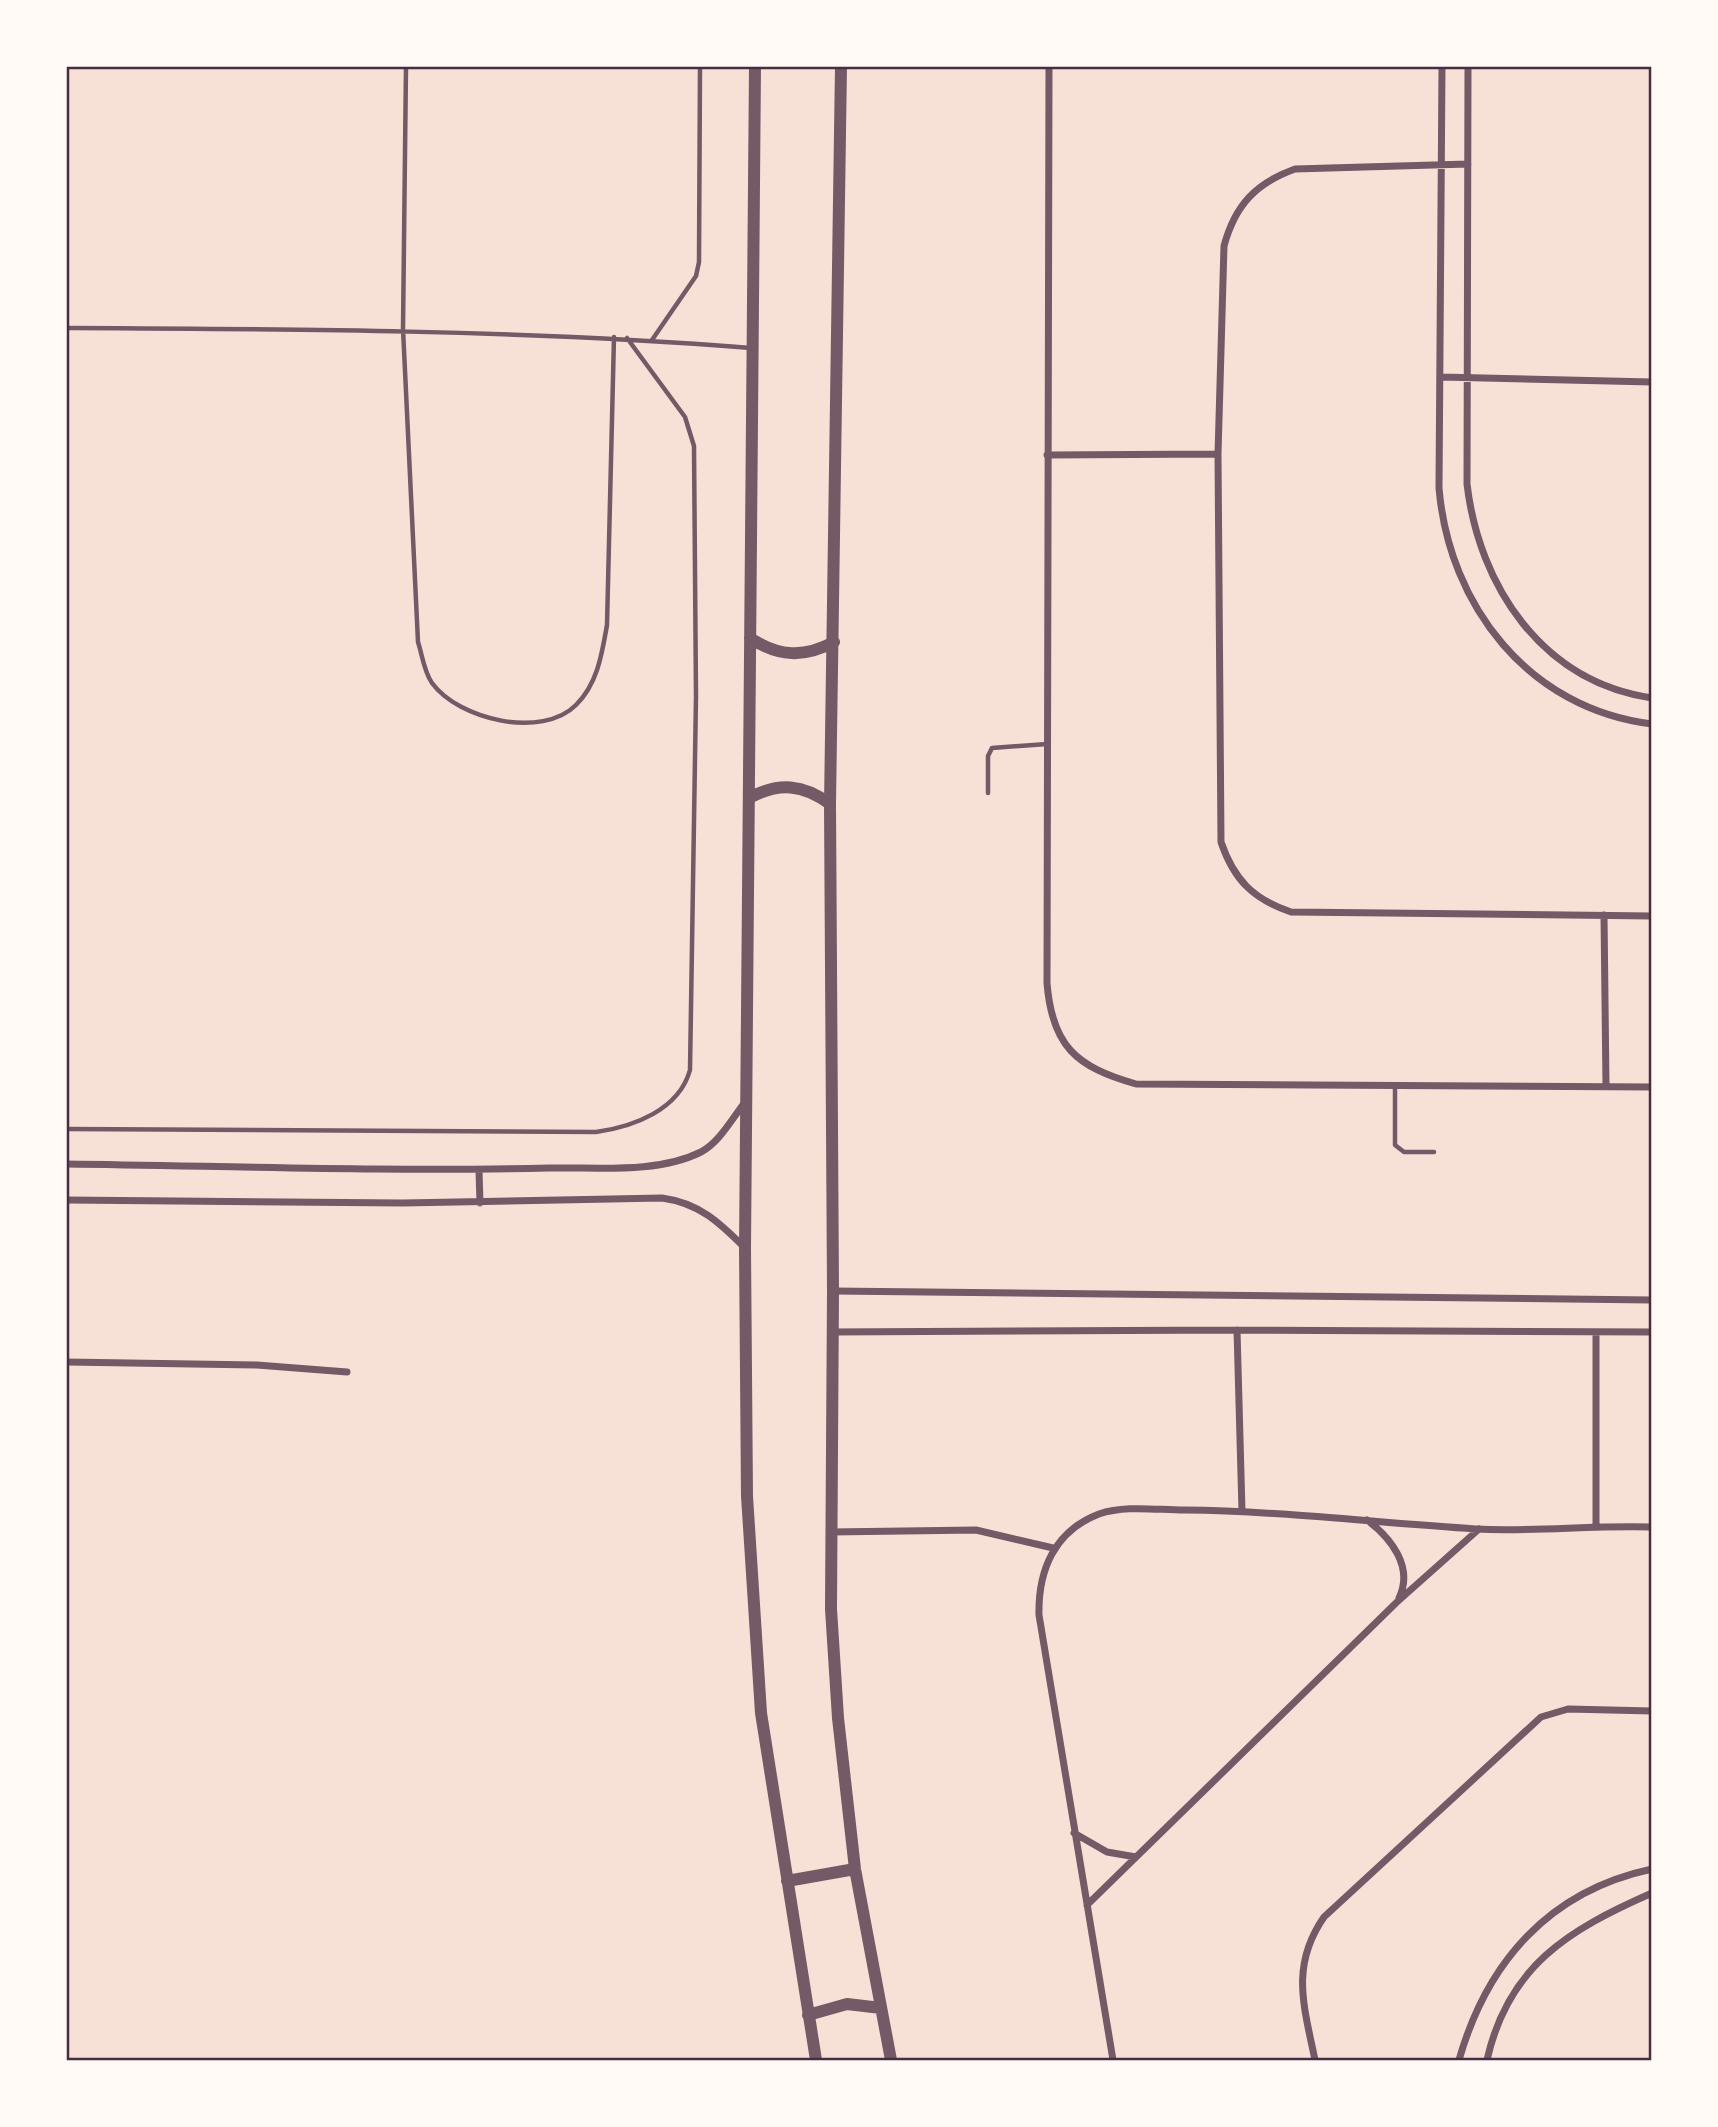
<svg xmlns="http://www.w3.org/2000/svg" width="1718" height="2127" viewBox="0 0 1718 2127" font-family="Karla,sans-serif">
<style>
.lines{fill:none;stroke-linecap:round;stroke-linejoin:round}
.service{stroke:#755966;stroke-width:4.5}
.minor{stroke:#755966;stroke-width:7}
.tertiary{stroke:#755966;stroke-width:12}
.neatline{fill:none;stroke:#4a2c40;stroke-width:2.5}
</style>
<rect width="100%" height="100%" fill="#f7e1d7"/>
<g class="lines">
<path class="service" d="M406 66 403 329 418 642C422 654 424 672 432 683 459 720 542 739 576 705 598 683 602 653 607 625L614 337
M66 328C295 329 523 330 751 348
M652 340 696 276 699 262 700 66
M988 793V756L992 748 1047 744
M1395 1086V1145L1404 1152H1434
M66 1129 596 1132C633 1127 679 1110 690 1070L696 696 694 446 685 417 627 338"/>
<path class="minor" d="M1049 66 1047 983C1052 1046 1076 1067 1136 1084L1652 1087
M1442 66 1439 488C1449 606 1529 709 1652 724
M1468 66 1467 484C1479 586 1542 682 1652 698
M1468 164 1295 169C1256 183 1235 205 1224 246L1218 454 1221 842C1234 880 1253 899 1291 912L1652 916
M1441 377 1652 382
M1047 455 1218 454
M1604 915 1606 1086
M66 1164C227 1166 388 1172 549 1168 597 1167 657 1174 701 1152 720 1142 733 1117 746 1101
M479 1171 480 1203
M66 1200 403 1203 662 1198C699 1203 719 1222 745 1248
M833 1291 1652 1300
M1237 1330 1242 1511
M832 1332 1237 1330 1652 1332
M66 1362 257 1365 347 1372
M1367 1520C1391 1538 1414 1567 1399 1598
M1596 1525V1332
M831 1532 976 1530 1053 1548
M1074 1833 1107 1852 1136 1857
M1087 1905 1397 1602 1479 1529
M1113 2060 1039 1615C1038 1571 1054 1531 1099 1514 1125 1505 1157 1510 1184 1510 1282 1511 1378 1523 1476 1529 1534 1532 1593 1525 1652 1527
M1315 2060C1304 2006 1290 1966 1324 1917L1541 1717 1568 1709 1652 1711
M1459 2060C1487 1962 1549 1891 1652 1869
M1487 2060C1508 1966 1568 1930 1652 1893"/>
<path class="tertiary" d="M755 66 745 1248 747 1496 761 1713 816 2060
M841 66 830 804 833 1291 831 1609 838 1718 855 1869 891 2060
M750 638C779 657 804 658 834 642
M749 798C779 782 803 784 830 804
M787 1881 855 1869
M808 2015 847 2004 881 2008"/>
</g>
<rect width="1718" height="2127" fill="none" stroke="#fffaf5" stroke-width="136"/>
<rect x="68" y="68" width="1582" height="1991" class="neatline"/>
</svg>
